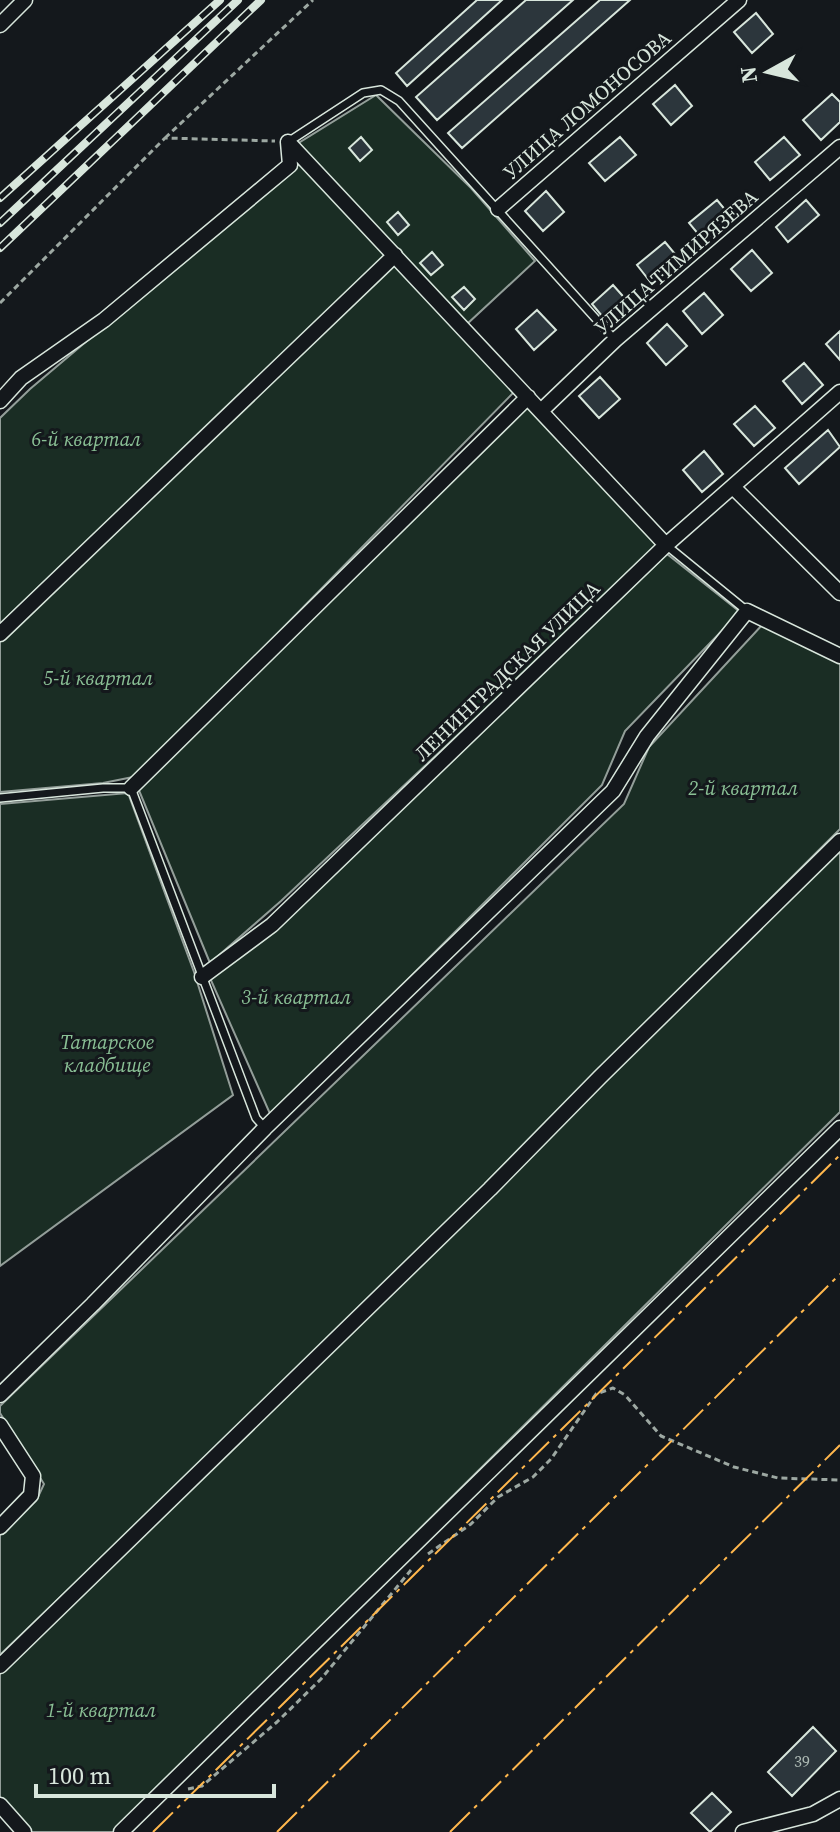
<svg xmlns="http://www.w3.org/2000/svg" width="840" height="1832" viewBox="0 0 840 1832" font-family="'Source Serif 4',serif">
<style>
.green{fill:#1a2d24;stroke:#939e99;stroke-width:2}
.building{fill:#2c363c;stroke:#d8e6dc;stroke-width:2}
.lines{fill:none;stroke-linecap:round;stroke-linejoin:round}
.lane-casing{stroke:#d8e6dc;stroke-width:10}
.street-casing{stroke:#d8e6dc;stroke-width:17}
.path{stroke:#9da8a2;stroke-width:3;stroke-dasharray:6 4;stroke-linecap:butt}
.lane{stroke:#14181c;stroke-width:7}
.street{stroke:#14181c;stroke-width:14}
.rail-casing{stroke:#d8e6dc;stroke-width:8}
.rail{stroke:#14181c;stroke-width:5;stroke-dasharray:15;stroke-linecap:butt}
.power{stroke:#ffb74d;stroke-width:2;stroke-dasharray:28 6 4 6;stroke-linecap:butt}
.labels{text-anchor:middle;stroke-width:6;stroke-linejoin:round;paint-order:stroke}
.number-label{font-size:16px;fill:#adbab4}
.street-label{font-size:20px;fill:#d8e6dc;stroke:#14181c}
.park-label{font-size:20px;font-style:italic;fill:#8ac095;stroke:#14181c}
</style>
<rect width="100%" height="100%" fill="#14181c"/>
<path class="green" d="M376 95 471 188 535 261 467 324 297 144Z
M299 162 387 255 0 624V418L30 389Z
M392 263 516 390 138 776 103 783 0 792V637Z
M527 405 660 545 281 901 210 963 138 788Z
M667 554 740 612 625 731 602 785 271 1116 210 978 277 928Z
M763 624 840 661V829L354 1315 0 1655V1535L38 1497 44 1484 0 1413V1406L624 804 649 747Z
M128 793 194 972 233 1095 0 1266V804Z
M840 844V1112L114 1832H31L0 1797V1673L361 1321Z"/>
<path class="building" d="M477 0H502L407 86 396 73Z
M526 0H573L437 120 416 97Z
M600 0H630L462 148 448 133Z
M756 13 773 34 752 53 734 32Z
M675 85 692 106 671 125 653 104Z
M832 94 840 102V122L821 140 803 120Z
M361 137 372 150 360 161 349 148Z
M620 137 636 155 605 181 589 163Z
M784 137 800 155 770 180 755 162Z
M546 191 564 212 543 231 525 211Z
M717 200 732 218 704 241 689 223Z
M806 200 819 215 788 242 776 227Z
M398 212 409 225 398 235 387 222Z
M665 242 680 260 652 284 637 265Z
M752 250 772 273 751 291 731 269Z
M432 252 443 265 431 275 420 263Z
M613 285 629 303 607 322 592 304Z
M464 287 475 299 464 310 452 297Z
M704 293 723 315 702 334 683 311Z
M537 310 556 330 534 350 516 329Z
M667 324 687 346 666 365 647 343Z
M840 331V360L826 344Z
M804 363 823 385 802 404 783 381Z
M600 377 620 399 599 418 579 396Z
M755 406 775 428 754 446 734 424Z
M828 430 840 447 799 484 785 468Z
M704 451 723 474 702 492 683 470Z
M813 1727 836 1751 792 1796 768 1772Z
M712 1793 731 1812 710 1832 691 1813Z"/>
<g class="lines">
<g class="lane-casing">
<path id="lane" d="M288 142 363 93 381 90 399 101 615 340
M666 545 747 611
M0 798 103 788H131L256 1118 265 1128"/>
</g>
<g class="street-casing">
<path id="street" d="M0 25 25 0
M288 142 666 545
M498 209 739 0
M0 401 21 378 104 320 290 165 288 142
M542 410 615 340 840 147
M733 487 840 593
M0 634 395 255
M131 788 528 397
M202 977 272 925 666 545 840 392
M0 1395 93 1304 265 1128 613 791 647 736 747 611 840 656
M0 1425 33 1476 31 1495 0 1527
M0 1666 490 1189 600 1077 840 841
M0 1805 24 1832
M121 1832 840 1128
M743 1832 813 1814 840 1799"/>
</g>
<path class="path" d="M165 138 313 0
M0 303 165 138 275 141
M428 1554 471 1524 498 1497 533 1477 551 1459 596 1394 613 1388 625 1395 661 1436 734 1467 778 1478 840 1480
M188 1789 202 1786 277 1722 321 1679 411 1570"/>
<use href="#lane" class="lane"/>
<use href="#street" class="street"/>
<g class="rail-casing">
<path id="rail" d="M0 198 220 0
M0 223 238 0
M0 248 261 0"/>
</g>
<use href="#rail" class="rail"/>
<path class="power" d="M153 1832 840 1155
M277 1832 840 1274
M450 1832 840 1445"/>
</g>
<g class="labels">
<g class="number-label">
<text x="802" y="1767">39</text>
</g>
<g class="street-label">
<text transform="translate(587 105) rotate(-41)" y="7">УЛИЦА ЛОМОНОСОВА</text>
<text transform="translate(676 262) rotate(-41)" y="7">УЛИЦА ТИМИРЯЗЕВА</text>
<text transform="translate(507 671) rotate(-44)" y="7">ЛЕНИНГРАДСКАЯ УЛИЦА</text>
</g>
<g class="park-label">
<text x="86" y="446">6-й квартал</text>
<text x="98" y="685">5-й квартал</text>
<text x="743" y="795">2-й квартал</text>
<text x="296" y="1004">3-й квартал</text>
<text x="107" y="1049">Татарское<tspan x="107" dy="23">кладбище</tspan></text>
<text x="101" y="1717">1-й квартал</text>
</g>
</g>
<g transform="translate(768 72) rotate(262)" stroke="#14181c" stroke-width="6" paint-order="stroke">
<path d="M0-6L14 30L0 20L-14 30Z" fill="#d8e6dc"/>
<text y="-12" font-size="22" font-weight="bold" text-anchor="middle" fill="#d8e6dc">N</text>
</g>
<path d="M36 1784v12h238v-12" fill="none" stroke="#d8e6dc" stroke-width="4"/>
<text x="48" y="1784" font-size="24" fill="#d8e6dc" stroke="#14181c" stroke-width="6" paint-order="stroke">100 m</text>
</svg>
